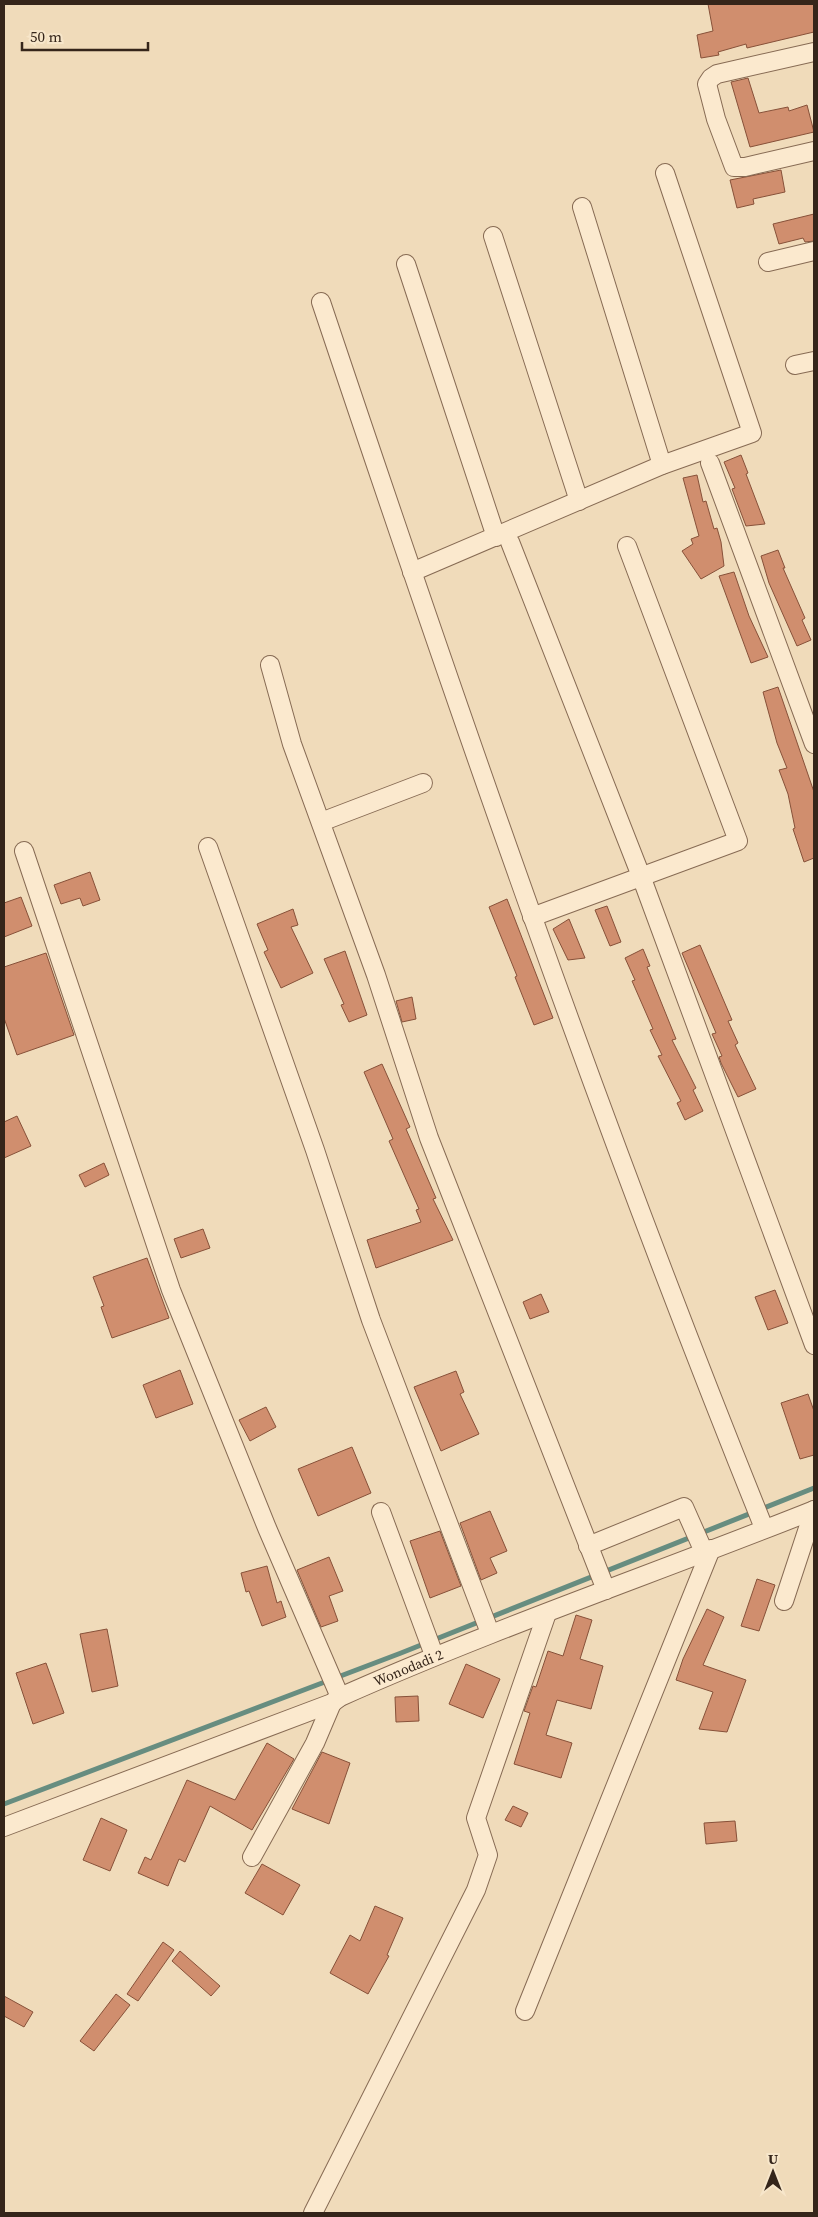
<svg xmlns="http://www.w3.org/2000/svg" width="818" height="2217" viewBox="0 0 818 2217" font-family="'Source Serif 4',serif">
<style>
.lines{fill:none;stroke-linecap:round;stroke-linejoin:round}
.stream{stroke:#678d80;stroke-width:5}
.building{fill:#d08e6e;stroke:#875139}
.street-casing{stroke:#876b54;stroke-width:20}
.street{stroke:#fbe9ce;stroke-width:18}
.labels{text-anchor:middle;stroke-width:4.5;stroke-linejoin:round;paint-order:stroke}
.street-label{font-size:14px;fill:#35251a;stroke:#f7e6ca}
</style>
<rect width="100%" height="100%" fill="#f0dbba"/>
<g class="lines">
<path class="stream" d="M4 1804 401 1653 814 1488"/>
</g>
<path class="building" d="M708 4H814V32L747 48 746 44 718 52 719 55 701 58 697 35 713 31Z
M748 78 759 113 788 107 789 111 807 105 814 132 750 147 731 82Z
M781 170 785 192 753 199 754 204 737 208 730 180Z
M814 214V241L805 242 803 238 779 244 773 224Z
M741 455 748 473 746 474 765 524 746 526 732 489 735 488 724 462Z
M697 475 703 502 706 501 714 529 717 528 721 542 724 566 701 579 682 551 693 544 691 539 699 536 683 478Z
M778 550 785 568H783L805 618 802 620 811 640 797 646 769 583 761 556Z
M734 572 749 616 768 657 751 663 719 576Z
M778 687 814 792V858L804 862 793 829 795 828 788 794 779 770 787 768 777 743 763 692Z
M90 872 100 900 83 906 80 898 61 904 54 885Z
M21 897 32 926 4 937V903Z
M507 899 553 1018 534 1025 515 977 517 976 489 907Z
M607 906 621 942 610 946 595 910Z
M293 909 298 925 291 927 313 973 281 988 264 952 268 950 257 924Z
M569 919 585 958 568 960 553 929Z
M700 945 732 1020 728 1021 738 1043 735 1045 756 1089 738 1097 721 1063 719 1057 722 1056 712 1034 716 1033 682 953Z
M643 949 650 966 647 967 676 1039 672 1040 696 1088 693 1090 703 1111 685 1120 677 1103 681 1101 658 1056 662 1055 650 1030 653 1029 632 981 635 980 625 958Z
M345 951 367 1015 349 1022 341 1005 344 1004 324 959Z
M46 953 74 1035 17 1055 4 1018V967Z
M412 997 416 1019 402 1022 396 1001Z
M382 1064 410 1127 406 1129 436 1198 433 1199 453 1240 376 1268 367 1240 421 1222 416 1210 419 1209 389 1141 393 1139 364 1072Z
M17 1116 31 1146 4 1158V1122Z
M104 1163 109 1175 85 1187 79 1175Z
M203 1229 210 1248 181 1258 174 1239Z
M147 1258 169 1318 112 1338 101 1307 104 1306 93 1277Z
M775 1290 788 1323 768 1330 755 1297Z
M541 1294 549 1312 530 1319 523 1302Z
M180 1370 193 1404 156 1418 143 1385Z
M456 1371 464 1392 460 1394 479 1434 441 1451 414 1387Z
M808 1394 814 1411V1455L800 1459 781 1403Z
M266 1407 276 1427 250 1441 239 1420Z
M352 1447 371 1493 318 1516 298 1469Z
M490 1511 507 1551 490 1558 497 1573 481 1580 460 1523Z
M440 1531 461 1586 430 1598 410 1541Z
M329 1557 343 1591 329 1596 338 1621 321 1627 297 1570Z
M267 1566 277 1603 281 1601 286 1617 262 1626 249 1591 246 1592 241 1573Z
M757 1579 775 1585 759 1631 741 1626Z
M707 1609 724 1617 703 1665 746 1680 727 1732 699 1729 713 1692 676 1680 683 1659Z
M576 1615 592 1620 580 1659 603 1666 591 1709 557 1700 546 1735 572 1743 561 1778 514 1764 530 1713 524 1711 533 1686 536 1687 548 1651 563 1656Z
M107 1629 118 1686 92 1692 80 1634Z
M46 1663 64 1713 33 1724 16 1673Z
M466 1664 500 1679 483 1718 449 1704Z
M418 1696 419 1721 396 1722 395 1697Z
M267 1743 294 1759 252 1830 210 1806 185 1862 179 1859 168 1886 138 1873 145 1857 151 1860 187 1780 235 1800Z
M322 1752 350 1763 329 1824 292 1809Z
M513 1806 528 1813 521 1827 505 1820Z
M101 1818 127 1830 110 1871 83 1860Z
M735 1821 737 1841 706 1844 704 1823Z
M262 1864 300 1885 283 1915 245 1893Z
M375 1906 403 1918 387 1955 389 1956 368 1994 330 1973 350 1935 360 1941Z
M163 1942 174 1950 138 2001 127 1994Z
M180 1951 220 1986 211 1996 172 1961Z
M116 1994 130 2005 94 2051 80 2041Z
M4 1996 33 2012 24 2027 4 2016Z"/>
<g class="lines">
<g class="street-casing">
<g id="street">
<path d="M814 52 717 74 711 78 707 84 716 119 734 167H745L814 151"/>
<path d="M582 207 662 465"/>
<path d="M493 236 579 501"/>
<path d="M768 262 814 251"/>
<path d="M406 264 496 537"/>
<path d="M321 302C459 714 601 1125 764 1528"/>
<path d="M795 365 814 361"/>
<path d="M710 463 814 744"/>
<path d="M510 542 641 876 814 1345"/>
<path d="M412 572 662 465 752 433 665 173"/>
<path d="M270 665 292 744 376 975 429 1138 606 1590"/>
<path d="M321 822 423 783"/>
<path d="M208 847 315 1150 371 1320 490 1633"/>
<path d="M24 851 171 1290 267 1528 340 1697"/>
<path d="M532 917 738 841 627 546"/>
<path d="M381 1512 434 1655"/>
<path d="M588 1546 684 1507 704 1552"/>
<path d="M784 1601 814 1510"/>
<path id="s1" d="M4 1827 332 1703 340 1697C495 1628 656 1573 814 1510"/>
<path d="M252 1857 315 1743 332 1703"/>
<path d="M525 2011 711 1549"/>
<path d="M313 2213 476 1890 488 1855 476 1818 547 1613"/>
</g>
</g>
<use href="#street" class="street"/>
</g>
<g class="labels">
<g class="street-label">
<text dy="5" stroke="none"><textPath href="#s1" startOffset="435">Wonodadi 2</textPath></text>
</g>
</g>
<rect width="818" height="2217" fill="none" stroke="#35251a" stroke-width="10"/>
<g transform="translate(773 2172)" stroke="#f7e6ca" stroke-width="4" paint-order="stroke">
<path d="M0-4L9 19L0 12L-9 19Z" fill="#35251a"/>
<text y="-8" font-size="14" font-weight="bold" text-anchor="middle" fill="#35251a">U</text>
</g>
<path d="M22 42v8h126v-8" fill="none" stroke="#35251a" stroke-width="2.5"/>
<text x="30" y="42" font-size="15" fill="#35251a" stroke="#f7e6ca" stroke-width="4" paint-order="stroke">50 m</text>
</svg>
